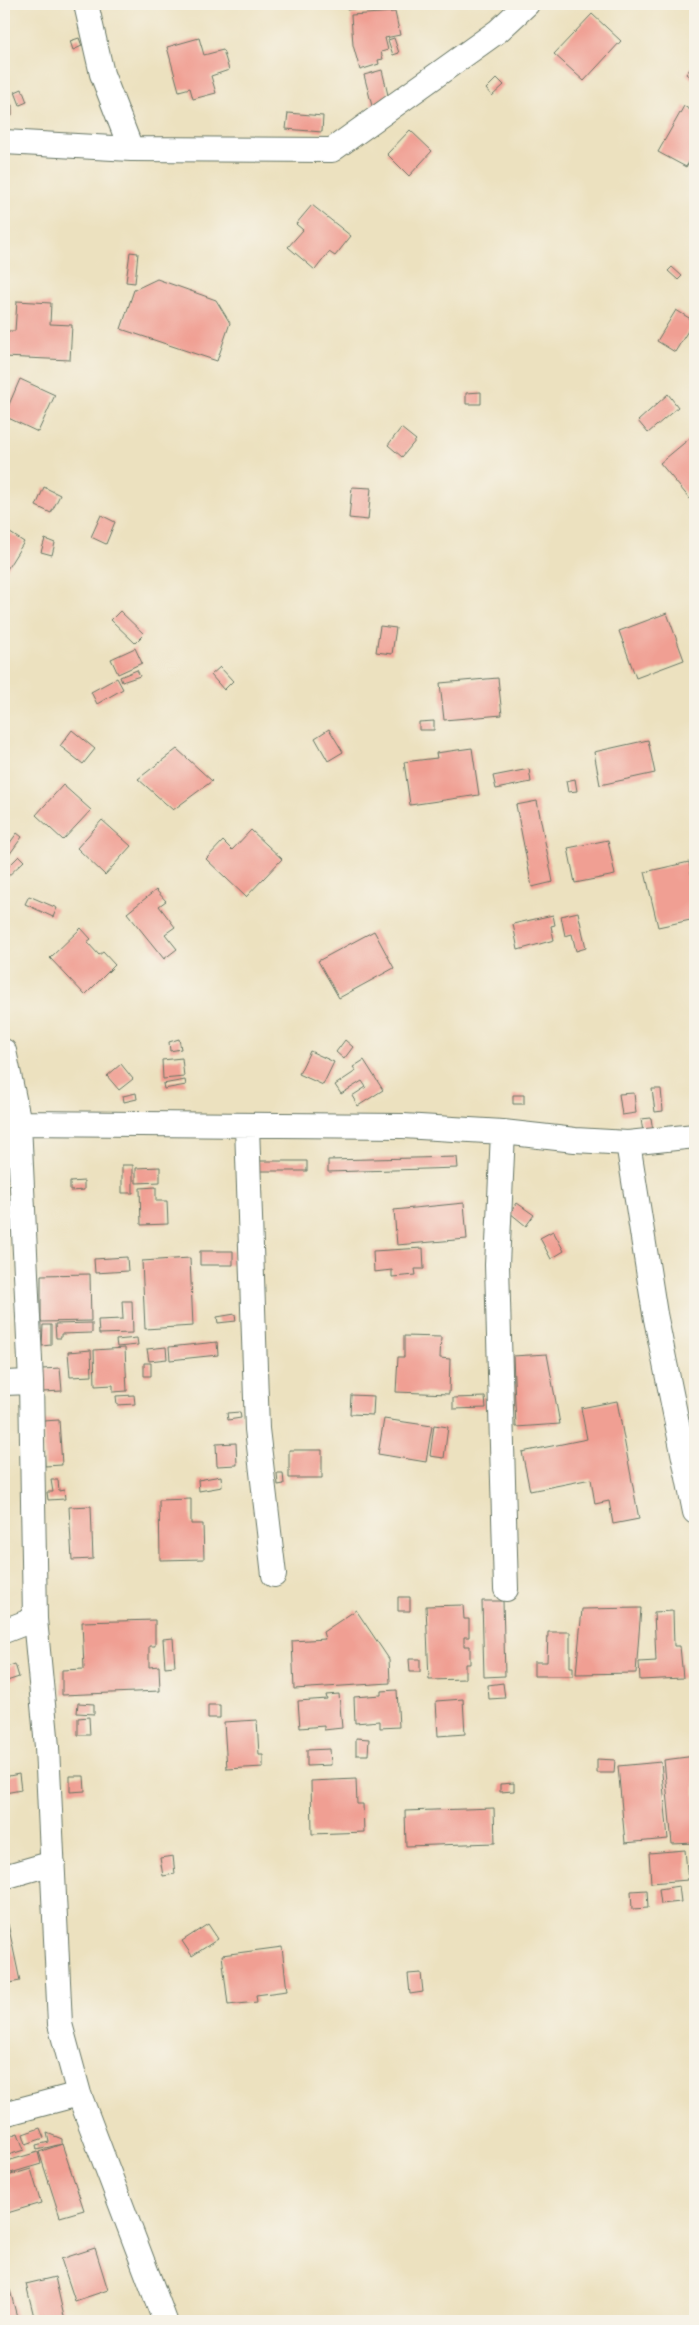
<svg xmlns="http://www.w3.org/2000/svg" width="699" height="2325" viewBox="0 0 699 2325" font-family="'Sorts Mill Goudy',serif">
<style>
.building{fill:#f09f93}
.lines{fill:none;stroke-linecap:round;stroke-linejoin:round}
.minor-casing{stroke:#677665;stroke-width:26}
.minor{stroke:#fff;stroke-width:24}
</style>
<rect width="100%" height="100%" fill="#f7f3e8"/>
<filter id="ink" filterUnits="userSpaceOnUse"><feTurbulence type="fractalNoise" baseFrequency=".02" numOctaves="2"/><feDisplacementMap in="SourceGraphic" scale="10" xChannelSelector="R" yChannelSelector="G"/><feConvolveMatrix kernelMatrix="1 2 1 2 8 2 1 2 1" color-interpolation-filters="sRGB"/></filter>
<filter id="wash" filterUnits="userSpaceOnUse"><feTurbulence type="fractalNoise" baseFrequency=".0096" numOctaves="4" result="noise"/><feDisplacementMap in="SourceGraphic" scale="20" xChannelSelector="R" yChannelSelector="G"/><feGaussianBlur stdDeviation="1.12" result="paint"/><feColorMatrix in="noise" values="0 0 0 0 0 0 0 0 0 0 0 0 0 0 0 0 0 1.4 0 .05"/><feComposite in="paint" operator="in"/></filter>
<g filter="url(#wash)">
<rect width="100%" height="100%" fill="#ece1bf"/>
<g id="blocks">
<path class="building" d="M346 4H381V5L347 10Z
M395 12 400 35 385 38 388 50 381 52 383 59 378 60 379 64 360 70 353 45 351 15Z
M592 14 621 41 584 81 554 54Z
M79 38 82 46 73 50 70 41Z
M199 38 204 55 223 50 229 70 211 76 216 93 193 99 190 88 179 91 167 47Z
M394 38 399 53 393 55 388 40Z
M695 63V79L694 81 686 74Z
M382 70 388 95 372 106 364 75Z
M497 78 504 85 492 96 486 89Z
M22 89 27 102 20 105 15 92Z
M12 105V116H4V106Z
M684 106 695 113V152L686 167 658 152Z
M288 113 323 116 322 132 286 129Z
M410 130 432 151 409 176 387 154Z
M312 205 351 236 335 256 329 252 315 270 288 247 303 230 296 224Z
M130 252 138 253 135 283 126 282Z
M672 267 682 276 678 280 668 271Z
M157 279 216 300 230 323 217 361 121 329 134 290Z
M17 301 51 303 50 324 72 325 70 360 4 357 6 331H15Z
M676 310 694 321 675 352 657 341Z
M20 379 55 395 38 432 4 416Z
M481 392V404H466V393Z
M668 394 678 407 648 433 638 421Z
M401 428 416 440 402 457 388 445Z
M695 434V505L660 463Z
M44 487 60 495 51 513 36 506Z
M352 487 371 488 368 520 349 518Z
M101 515 115 522 106 544 91 537Z
M4 529 24 542 4 574Z
M45 539 55 543 52 555 41 552Z
M120 611 144 634 135 643 111 620Z
M667 613 684 660 636 678 619 631Z
M380 626 396 628 392 654 376 652Z
M135 648 142 663 118 674 111 659Z
M220 667 233 681 224 690 211 675Z
M137 670 140 676 122 682 120 677Z
M117 678 123 689 97 704 91 692Z
M498 678 502 715 444 720 440 683Z
M434 721V730H419V722Z
M329 729 343 752 328 761 315 738Z
M72 730 95 749 83 764 60 746Z
M648 740 655 773 600 785 594 752Z
M472 748 479 795 410 805 404 762 437 758 436 753Z
M177 749 212 781 173 810 138 779Z
M529 769 531 782 496 789 493 776Z
M575 779 577 791 568 792 566 781Z
M63 785 91 810 63 840 36 815Z
M537 801 553 882 532 887 516 805Z
M102 820 131 846 105 875 77 848Z
M251 830 282 859 246 897 206 859 223 841 232 850Z
M17 833 22 837 9 855 4 851Z
M608 840 615 875 575 883 568 848Z
M19 856 24 861 4 880V871Z
M689 862 693 883 695 882V919L658 927 645 872Z
M156 890 166 901 159 906 175 927 165 934 177 949 164 959 127 913Z
M29 896 57 908 53 917 25 904Z
M578 912 586 948 576 951 572 934 565 936 561 916Z
M553 915 555 925 551 926 554 940 518 950 513 924Z
M81 928 91 939 87 942 99 955 103 952 115 965 85 995 50 958Z
M374 931 394 968 339 998 318 961Z
M179 1039 181 1049 170 1051 169 1042Z
M345 1040 353 1047 344 1059 336 1052Z
M310 1051 334 1062 323 1085 299 1074Z
M182 1058 184 1077 163 1079 162 1060Z
M364 1060 383 1090 358 1106 352 1096 366 1087 362 1081 341 1094 335 1085 356 1071 353 1067Z
M121 1064 133 1079 119 1090 107 1076Z
M185 1080 186 1085 164 1089 163 1084Z
M652 1089H661L663 1111 655 1112Z
M136 1093 137 1099 124 1102 123 1096Z
M634 1093 636 1113 622 1115 619 1094Z
M513 1095H524V1104H513Z
M651 1118 653 1131 643 1132 641 1119Z
M457 1157 458 1168 328 1172V1160Z
M257 1161H307V1171H257Z
M122 1165H133V1193H122Z
M160 1167V1182L136 1183V1168Z
M84 1181V1190L70 1191V1182Z
M156 1187V1201H167L168 1224 141 1225 140 1188Z
M464 1203 467 1239 397 1245 394 1210Z
M517 1203 534 1215 526 1226 510 1213Z
M553 1231 564 1251 551 1259 540 1238Z
M423 1248 424 1269H415L416 1275 392 1277V1270L374 1272 373 1251Z
M200 1251H233V1265H200Z
M127 1257 128 1271 95 1273 94 1259Z
M190 1258 193 1326 145 1329 142 1261Z
M90 1274 91 1321 41 1322V1275Z
M122 1301H132L133 1333 99 1334 98 1320 123 1319Z
M235 1314 236 1321 218 1323 217 1317Z
M92 1323V1333L61 1334V1338H56L55 1324Z
M43 1325H51V1345L42 1346Z
M404 1336 441 1337 440 1358 450 1359 449 1394 396 1392 398 1357H404Z
M137 1338 138 1345 117 1347 116 1340Z
M217 1342 218 1355 170 1360 169 1347Z
M166 1347 167 1359 149 1361 147 1349Z
M125 1348 127 1391 113 1392V1385L95 1386 94 1350Z
M91 1350 92 1376 70 1377 68 1352Z
M547 1354 560 1424 516 1427 513 1356Z
M144 1363H151V1376H144Z
M60 1368 62 1391 43 1392 42 1369Z
M134 1395 135 1404 117 1405 116 1396Z
M351 1395 374 1396 373 1415 350 1414Z
M485 1397 486 1408 453 1409V1398Z
M617 1401 639 1519 613 1524 609 1501 595 1504 591 1479 530 1491 522 1452 587 1439 581 1408Z
M240 1412 241 1418 228 1420 227 1413Z
M384 1419 432 1426 426 1462 378 1454Z
M59 1420 62 1465 45 1466 43 1421Z
M434 1425 448 1427 444 1458 430 1456Z
M236 1443 237 1465 217 1466 216 1444Z
M289 1450H322V1478H289Z
M277 1473H283L284 1484 278 1485Z
M221 1476 222 1487 199 1491 198 1480Z
M51 1480H58L59 1491 64 1490 65 1499 48 1500 47 1492H53Z
M191 1499V1524H203L204 1559 160 1560 159 1500Z
M91 1506 93 1559 72 1560 69 1507Z
M398 1597H410V1611H398Z
M482 1601H503L505 1676 484 1677Z
M463 1605 464 1619H469V1637H464V1646H470V1664H465V1679L429 1680 426 1606Z
M641 1608 636 1673 576 1674 582 1609Z
M356 1610 389 1659 390 1683 294 1689 292 1641 325 1639 323 1632Z
M673 1611 674 1646H680L683 1678 640 1680 639 1662 656 1661 654 1612Z
M155 1620V1646H149V1667L159 1666 160 1691 62 1695V1670L84 1669 82 1622Z
M548 1632H570V1667H573V1676H534V1662H547Z
M173 1638 175 1666 165 1667 163 1639Z
M409 1659H420V1672H410Z
M15 1664 19 1677 7 1681 4 1668Z
M503 1683 505 1698 489 1699 488 1685Z
M397 1690 399 1727 380 1728V1721L355 1723 354 1697 381 1695V1691Z
M339 1694 342 1728 324 1730V1726L300 1728 298 1701 327 1699 326 1695Z
M463 1699 465 1734 438 1736 436 1701Z
M78 1703 94 1704V1714L77 1713Z
M208 1705H220V1718H208Z
M89 1717 90 1735H78V1718Z
M257 1720 259 1755H263V1767L227 1769 224 1722Z
M356 1738 369 1739 368 1755H356Z
M330 1749 331 1765 307 1766V1750Z
M695 1756V1843L672 1844 664 1760Z
M597 1759 615 1760 614 1773H597Z
M661 1762 668 1839 625 1843 618 1766Z
M19 1774 21 1790 5 1793 4 1777Z
M70 1776H84L85 1791 70 1792Z
M356 1779 357 1804H363L364 1832 312 1834 311 1781Z
M514 1783V1791L500 1792V1784Z
M494 1808 495 1843 406 1846 405 1811Z
M685 1850 688 1880 651 1883 649 1853Z
M173 1856 175 1874 163 1876 160 1858Z
M679 1886 681 1902 661 1904 659 1889Z
M647 1890 648 1908 632 1909 631 1891Z
M8 1924 20 1981 4 1984V1925Z
M208 1924 218 1939 192 1956 182 1941Z
M282 1947 287 1991 256 1995 257 2002 228 2005 222 1955Z
M421 1973 423 1992 410 1994 408 1974Z
M40 2128 44 2138 26 2144 23 2134Z
M18 2133 24 2150 8 2155 4 2138Z
M47 2133 62 2139V2144L37 2150 36 2145 49 2142Z
M62 2144 84 2210 60 2217 39 2152Z
M38 2152 41 2164 4 2175V2162Z
M31 2169 41 2203 4 2214V2177Z
M95 2248 108 2290 75 2301 61 2259Z
M55 2277 65 2321H35L26 2284Z
M10 2290 18 2321H4V2292Z"/>
</g>
</g>
<g filter="url(#ink)">
<use href="#blocks" fill-opacity="0" stroke="#677665" stroke-width="1"/>
<g class="lines">
<g class="minor-casing">
<path id="minor" d="M4 142 131 149 102 74 86 4
M131 149 332 150 498 31 527 4
M4 1051 19 1123 31 1382 35 1619 47 1747 60 2024 79 2094 165 2321
M4 1126 19 1123 403 1126 503 1132 575 1140 628 1143 695 1136
M247 1126 257 1429 274 1575
M503 1132 497 1265 506 1589
M628 1143 655 1314 695 1512
M4 1383 31 1382
M4 1631 35 1619
M4 1877 53 1863
M4 2114 79 2094"/>
</g>
<use href="#minor" class="minor"/>
</g>
</g>
<rect width="699" height="2325" fill="none" stroke="#f7f3e8" stroke-width="20"/>
</svg>
